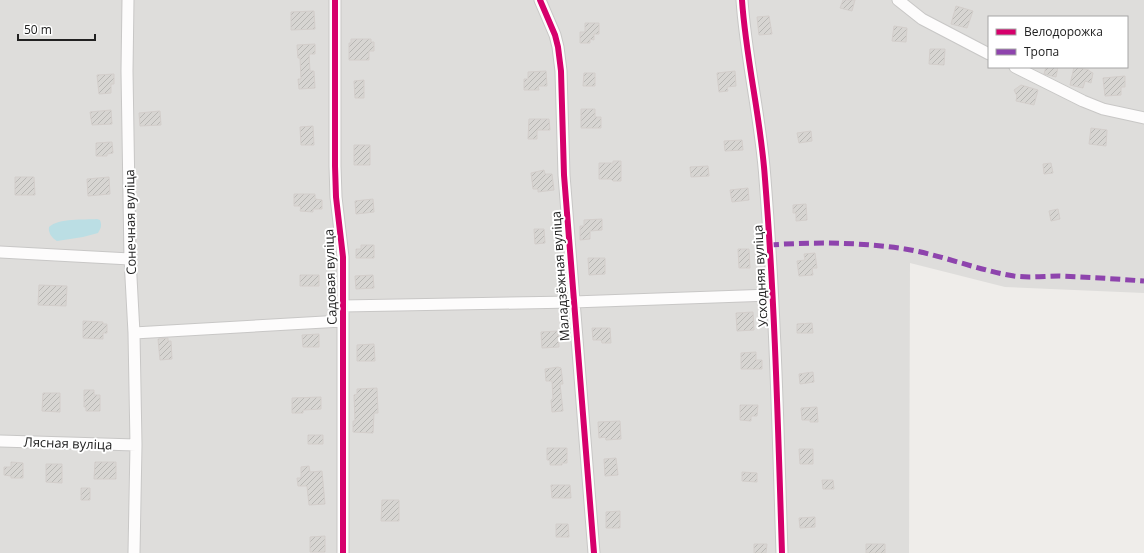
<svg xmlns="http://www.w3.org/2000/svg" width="1144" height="553" viewBox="0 0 1144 553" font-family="'Open Sans',sans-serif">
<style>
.residential{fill:#dedddb;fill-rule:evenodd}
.water{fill:#bbdee4}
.building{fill:url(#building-hatch);stroke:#d3cecb}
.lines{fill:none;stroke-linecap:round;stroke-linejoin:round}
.street-casing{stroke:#c8c7c6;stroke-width:13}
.street{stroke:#fdfcfc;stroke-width:11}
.quiet{stroke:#8e44ad;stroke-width:5;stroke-dasharray:10 5;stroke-linecap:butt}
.cycleway-casing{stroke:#fff;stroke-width:8}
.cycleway{stroke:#d6006c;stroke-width:6}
.labels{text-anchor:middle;stroke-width:4;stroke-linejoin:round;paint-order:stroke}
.street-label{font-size:13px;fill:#212121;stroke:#fff}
</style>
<defs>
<pattern id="building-hatch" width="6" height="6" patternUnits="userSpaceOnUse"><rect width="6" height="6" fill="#d7d5d2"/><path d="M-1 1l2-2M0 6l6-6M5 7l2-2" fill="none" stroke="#b8b7b4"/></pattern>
</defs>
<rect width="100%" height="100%" fill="#efedea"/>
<path class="residential" d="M0 0H1144V293L1005 287 910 263 909 553H0ZM989 17H1127V67H989Z"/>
<path class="water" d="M97 219 100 220C102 226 101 228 98 233L83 237 57 241C52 238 48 233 49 227 59 218 84 220 97 219Z"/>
<path class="building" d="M843 0H855L852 11 840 8Z
M956 6 973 11 967 28 951 24Z
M314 11 315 29 291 30V12Z
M769 16 772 34 759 35 757 17Z
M585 23H599V34H594V40L590 39V43H580V32H585Z
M894 26 907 28 906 42 892 41Z
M351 39H371V42H374V51H369V60H349V43H351Z
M315 44V54H309L310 71H314L315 88 299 89 298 79H301L300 58H298L297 45Z
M930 49H945L944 65 929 64Z
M1046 67H1058L1056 77 1044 74Z
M1074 67 1089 70V71L1093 73 1091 83 1085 81 1083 88 1070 85Z
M546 71 547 86H538L539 90H524V79H528V72Z
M735 71 736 86 727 87 728 91 719 92 717 73Z
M584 73H595V86H583Z
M114 74V84H111V93L99 94 97 75Z
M1125 76V87H1121V95L1105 96 1103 78Z
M364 80V98H355L354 81Z
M1021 85 1038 90 1034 105 1016 101 1017 96 1014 90Z
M581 109H595V117H601V128H581Z
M111 110 112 124 92 125 90 112Z
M160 111 161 125 140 126 139 113Z
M529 119H549L550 130H537V139H528Z
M313 126 314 145H301L300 127Z
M1091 128 1107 130 1106 146 1089 144Z
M811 131 812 141 799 143 797 133Z
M742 140 743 150 725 151 724 141Z
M112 142 113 153 107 154V156H96V143Z
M354 145H370V165H354Z
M613 161H621V181H613L611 179H599V163H613Z
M1051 163 1053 173 1044 174 1043 164Z
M708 166 709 176 691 177 690 167Z
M544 170 545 174H552L554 190 538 192V189H533L531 173Z
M15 177H34L35 195H15Z
M109 177 110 194 88 196 87 179Z
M748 188 749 200 732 202 730 190Z
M294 194H315V199L322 200V209H313V212L300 211 301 206H294Z
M373 199 374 212 356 214 355 201Z
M806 204 807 220 796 221V213H793V205Z
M1058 209 1060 219 1051 221 1049 211Z
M602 219V230L590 231V239L580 240V226H584V220Z
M534 229H544L545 243 535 244Z
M361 245H374V258H356V249H361Z
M738 249H749L750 268H739Z
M815 253 817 268H812L813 275 799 276 797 261 805 260 804 254Z
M588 258H605V274L589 275Z
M300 275H319V286H300Z
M373 275 374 288 356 289 355 276Z
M39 285 67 286 66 306 38 305Z
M753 312 754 330 737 331 736 313Z
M83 321 103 322V324H107V333H103V339L83 338Z
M812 323 813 333H797V324Z
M592 328H610L611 343H602L601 340H593Z
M558 331 559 347 542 348 541 332Z
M319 334V347H303L302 335Z
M168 338V341H171L172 359 160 360 158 339Z
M374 344 375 361H357V345Z
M756 352V360H762V369H741V353Z
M558 367 561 368 563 384H560L563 411 552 412 551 400 553 399 552 381H546L545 369Z
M813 372 814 382 800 384 799 374Z
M377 388 378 413H374L373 433 353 432V421H355L354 395 357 394V389Z
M84 390H94V395H100V411H86V407H84Z
M43 393H60V412L42 411Z
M321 397V409L303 410V413H292V398Z
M740 405H758L757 416H751V421L740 420Z
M817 407 818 422H810V420H802L801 408Z
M620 421 621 439 606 440 605 437 599 438 598 422Z
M308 435H323V444H308Z
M547 448H567V463H562V465H550V460H547Z
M799 449H813V464H800Z
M616 458 618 475 605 476 604 459Z
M11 462 23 463V478H11V476L4 475V467H11Z
M95 462H116V479H94Z
M46 464H62V483L46 482Z
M309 466 310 472 322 471 325 504 309 505 307 486H298L297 478H301V467Z
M742 472 757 473V482L742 481Z
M822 480H833L834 489H823Z
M551 485H570L571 498H552Z
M81 488H90V500H81Z
M382 500H399V521H381Z
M620 511V528H606V512Z
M815 517V527L800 528 799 518Z
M556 524H568L569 537H556Z
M325 536V552H310V537Z
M754 544H767L766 553H754Z
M866 544H885V553H866Z"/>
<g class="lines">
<g class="street-casing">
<path id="street" d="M128 0 127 71 130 259 134 333 136 445 134 553
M335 0V166L336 197 343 257V553
M540 0 555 35 558 47 561 71 564 175 594 553
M742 0C746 60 761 119 765 179 775 304 778 428 782 553
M898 0 922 19 989 54
M1015 67 1083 101 1103 109 1144 118
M0 252 130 259
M342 306 573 302 772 295
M134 333 342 321
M0 441 136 445"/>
</g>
<use href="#street" class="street"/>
<path class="quiet" d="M769 245C814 242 860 242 905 249 942 255 977 270 1014 276 1029 278 1045 276 1059 276 1088 277 1116 279 1144 281"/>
<g class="cycleway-casing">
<path id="cycleway" d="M335 0V166L336 197 343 257V553
M540 0 555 35 558 47 561 71 564 175 594 553
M742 0C746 60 761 119 765 179 775 304 778 428 782 553"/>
</g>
<use href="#cycleway" class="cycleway"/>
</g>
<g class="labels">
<g class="street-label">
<text transform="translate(130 222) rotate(-91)" y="5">Сонечная вуліца</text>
<text transform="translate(560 276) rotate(-94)" y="5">Маладзёжная вуліца</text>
<text transform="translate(760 276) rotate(-93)" y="5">Усходняя вуліца</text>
<text transform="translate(330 277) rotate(-92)" y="5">Садовая вуліца</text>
<text transform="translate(68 443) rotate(2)" y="5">Лясная вуліца</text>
</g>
</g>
<rect x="988" y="16" width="140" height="52" fill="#ffffff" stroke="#a6a6a6"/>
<rect x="996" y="29" width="20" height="6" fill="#d6006c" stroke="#a6a6a6"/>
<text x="1024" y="36" font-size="12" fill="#212121">Велодорожка</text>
<rect x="996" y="49" width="20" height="6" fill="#8e44ad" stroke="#a6a6a6"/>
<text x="1024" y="56" font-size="12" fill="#212121">Тропа</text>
<path d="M18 34v6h77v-6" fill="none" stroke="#212121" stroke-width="2"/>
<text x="24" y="34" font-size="12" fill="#212121" stroke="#ffffff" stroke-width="3" paint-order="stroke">50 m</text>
</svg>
